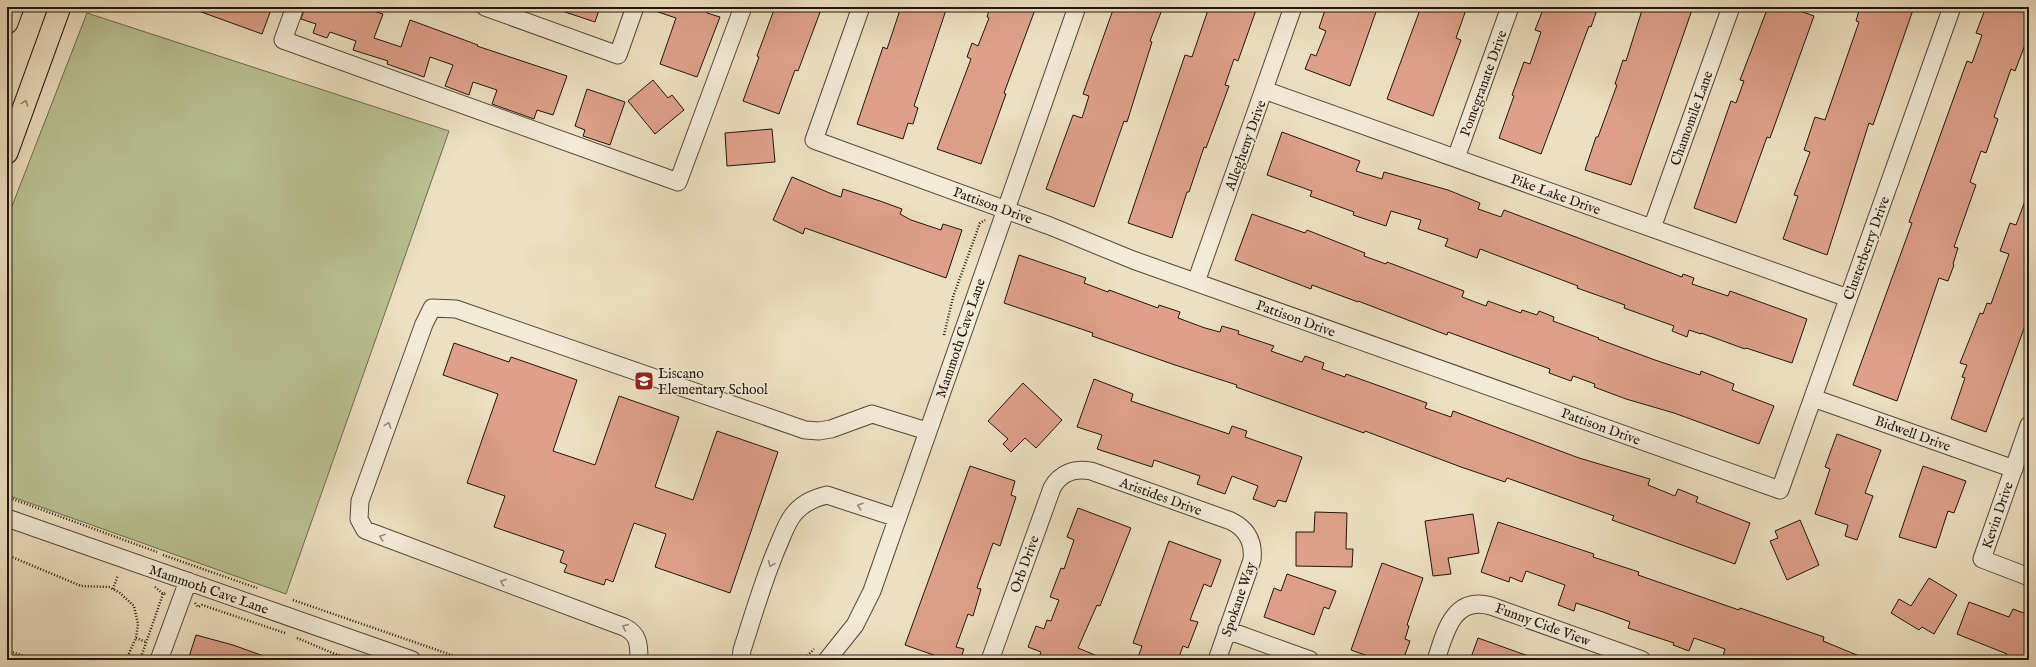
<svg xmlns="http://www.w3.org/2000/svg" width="2036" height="667" viewBox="0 0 2036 667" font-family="'IM FELL English',serif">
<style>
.green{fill:#b9c192;stroke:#6d6c4e}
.building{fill:#dea08a;stroke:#21160b}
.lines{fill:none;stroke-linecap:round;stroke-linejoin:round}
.minor-casing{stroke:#544838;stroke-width:19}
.major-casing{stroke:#21160b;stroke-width:23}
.path{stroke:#21160b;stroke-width:2.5;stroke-dasharray:1 2;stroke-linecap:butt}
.minor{stroke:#f3ead7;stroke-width:17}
.major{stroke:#eddfc1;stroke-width:21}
.oneway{stroke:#91856f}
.oneway2{stroke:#948b7b}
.labels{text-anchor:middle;stroke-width:3;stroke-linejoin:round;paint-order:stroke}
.street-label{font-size:14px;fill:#21160b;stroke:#f3ead7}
.poi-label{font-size:14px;fill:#21160b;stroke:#f3ead7;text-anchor:start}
</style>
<rect width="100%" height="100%" fill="#eddfc1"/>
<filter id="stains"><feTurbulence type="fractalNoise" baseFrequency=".005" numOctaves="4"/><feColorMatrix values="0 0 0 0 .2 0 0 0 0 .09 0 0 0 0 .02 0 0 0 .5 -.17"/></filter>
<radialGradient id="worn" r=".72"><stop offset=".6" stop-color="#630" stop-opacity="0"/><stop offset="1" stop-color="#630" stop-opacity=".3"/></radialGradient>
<path class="green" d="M87 13 449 131 286 594 7 495V219Z"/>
<path class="building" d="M193 7H272L262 34 193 9Z
M305 7H360L383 14 374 38 401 47 410 20 478 45 477 46 567 76 553 115 537 110 534 119 492 104 497 90 473 82 469 95 445 86 453 65 430 57 424 77 387 64 388 61 353 50 356 41 330 32 327 38 313 33 316 24 301 19Z
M556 7H600L595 22 556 9Z
M649 7H709L707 13 720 17 697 77 660 64 676 18 649 9Z
M775 7H822L798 71 795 70 779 114 743 101 759 57 757 56Z
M901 7H947L914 106 918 108 913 124 908 123 903 139 857 124 883 47 887 49Z
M990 7H1036L1004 93 1006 94 981 164 937 149 971 59 967 57 972 43 978 46 989 18 987 17Z
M1114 7H1163L1150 41 1152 42 1127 122 1124 121 1094 207 1046 189 1073 115 1082 118 1089 96 1083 94Z
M1209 7H1257L1238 61 1234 59 1225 85 1229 86 1222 105 1206 148 1204 147 1189 192H1187L1172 238 1128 223 1185 55 1192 57Z
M1326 7H1370L1377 9 1350 86 1305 69 1311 54 1316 56 1326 31 1319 28Z
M1421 7H1467L1456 38 1461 40 1433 116 1387 99Z
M1544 7H1598L1591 27 1589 26 1541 154 1499 138 1514 96 1512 95 1524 62 1530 64 1541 32 1535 30Z
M1643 7H1693L1631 185 1585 170 1596 137H1598L1617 85 1615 84 1623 60 1626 61Z
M1768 7H1789L1814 16 1770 138 1767 137 1736 223 1694 208 1731 101 1736 103 1744 81 1740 80Z
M1860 7H1914L1873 125 1869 123 1827 255 1783 239 1798 196 1794 195 1810 152 1804 150 1815 117 1825 120 1859 22 1856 21Z
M1986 7H2029V26L2025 36 2028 37 2015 71 2011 69 1994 117 1998 119 1986 153 1981 151 1970 182 1976 185 1954 247 1958 248 1953 264 1954 265 1948 281 1939 278 1897 401 1853 385 1912 223 1909 222 1967 61 1972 63 1982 35 1976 33Z
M653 80 668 98 672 95 684 110 655 134 628 101Z
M587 89 625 102 610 145 583 136 585 130 575 126Z
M772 129 775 162 727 166 725 133Z
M1282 132 1360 161 1356 171 1382 179 1384 172 1448 190 1480 203 1478 209 1501 217 1504 210 1682 277 1683 274 1694 278 1692 284 1728 296 1730 291 1807 319 1792 363 1746 348 1745 349 1701 333V334L1689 330 1687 337 1672 331 1674 326 1624 308 1625 305 1577 288 1578 286 1480 249 1477 258 1445 246 1448 239 1418 229 1421 220 1391 211 1386 226 1353 215 1354 212 1310 196 1312 191 1267 175Z
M792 177 832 194 841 197 843 189 880 201 902 209 900 214 911 220 941 230 943 224 962 230 946 278 805 228 803 234 773 220Z
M2028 193 2029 315 1986 432 1951 419 1965 378 1962 377 1967 365 1960 363 1980 313 1983 314 1987 303 1991 304 2009 254 2000 251 2010 223 2016 225Z
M1252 214 1305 233 1307 230 1365 253 1364 256 1386 264 1387 262 1464 291 1462 297 1486 306 1488 301 1521 313 1522 310 1537 315 1539 311 1554 317 1553 321 1599 338 1598 339 1655 360 1700 375 1701 371 1734 384 1732 390 1774 406 1759 444 1674 413 1626 399 1594 387 1595 384 1573 376 1571 381 1549 373 1550 369 1448 332 1447 335 1358 301V302L1312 285 1311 289 1235 260Z
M1019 255 1086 278 1084 283 1108 292 1109 290 1158 308 1159 305 1180 312 1178 318 1205 328 1220 332 1222 326 1239 331 1238 334 1274 346 1271 351 1302 362 1305 356 1324 363 1322 369 1345 377 1346 374 1427 403 1425 408 1451 417 1453 411 1579 458 1650 479 1648 485 1675 496 1678 489 1698 497 1696 502 1750 523 1735 564 1612 520 1614 516 1507 478 1505 482 1461 467 1365 431 1364 433 1236 387 1237 385 1175 365 1092 336 1093 333 1004 303Z
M454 343 509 362 511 357 577 380 553 451 595 465 619 396 679 417 655 487 693 500 717 431 778 452 730 593 655 567 666 534 634 523 613 582 606 579 604 585 564 572 567 565 560 562 564 551 494 527 505 496 467 483 498 394 443 375Z
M1094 379 1133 394 1131 401 1229 434 1232 426 1247 431 1245 437 1302 457 1286 502 1278 500 1275 507 1253 499 1258 486 1232 476 1225 494 1197 484 1200 476 1154 460 1152 467 1097 449 1102 435 1077 427Z
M1023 383 1062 420 1036 448 1025 438 1011 452 1003 444 1008 439 988 421Z
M1837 434 1881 450 1865 493 1873 496 1857 540 1845 536 1848 525 1815 514 1830 469 1825 467Z
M970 466 1015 481 1011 495 1016 497 1000 546 993 543 977 588 981 589 973 616 968 614 956 647 964 649 960 660H948L905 645Z
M1923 466 1966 481 1954 513 1948 511 1936 548 1899 537Z
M1078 508 1131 528 1100 606 1097 605 1078 648 1107 660H1038L1041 652 1028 647 1036 626 1044 629 1047 620 1051 621 1059 600 1050 597 1061 568 1064 569 1074 540 1067 537Z
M1315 512 1347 513 1346 549H1353L1352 567 1296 566V532H1314Z
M1473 514 1479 553 1448 558 1451 574 1433 576 1425 521Z
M1800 520 1819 565 1787 580 1770 541 1778 538 1775 531Z
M1498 522 1594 554 1593 557 1639 572 1638 575 1739 610 1740 608 1824 637 1823 641 1869 660H1734L1723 656 1725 649 1694 638 1689 651 1673 645 1674 643 1628 628 1630 622 1603 612 1576 603 1574 611 1558 605 1565 585 1526 571 1522 582 1510 577 1509 582 1481 572Z
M1169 541 1221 560 1211 587 1204 584 1190 620 1198 622 1188 648 1183 646 1178 660H1137L1142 646 1133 643Z
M1382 563 1423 578 1407 625 1409 626 1405 639 1410 641 1403 660H1379L1351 650Z
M1287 574 1336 591 1329 609 1324 607 1314 635 1264 617 1274 588 1281 591Z
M1929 578 1957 595 1934 634 1922 627 1919 630 1891 613 1899 599 1911 606Z
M1969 602 2009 617 2013 609 2029 615V660H2005L2007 654 1957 634Z
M196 635 233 645 269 658V660H188Z
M1478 638 1534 658 1533 660H1470Z"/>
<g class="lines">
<g class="minor-casing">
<path id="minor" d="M295 7 283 40 678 182 743 7
M485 7 618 55 635 7
M861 7 814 140 1050 226 1133 260 1780 490 1952 7
M1264 90 1848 298
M1456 158 1510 7
M1652 228 1731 7
M1196 282 1293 7
M1813 398 2014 469
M2029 425 1982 559 2029 577
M7 518 412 660
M1227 630 1310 660
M159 660 188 581
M639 660C639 645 639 634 624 627L365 530 359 519 360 501 424 324 432 308 456 309 805 430 819 431 831 429 872 414 927 431
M741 660 742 650C753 616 763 581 777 548 782 537 786 524 793 515 802 503 814 498 827 495L897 518
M827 660 855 625 872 591 1077 7
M990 660 1052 488C1060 473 1075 468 1091 471L1231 521C1247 529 1254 542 1252 560L1217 660
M1436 660C1445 633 1453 595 1491 606L1642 660"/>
</g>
<g class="major-casing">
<path id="major" d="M7 23 13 7
M7 153 60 7"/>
</g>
<path class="path" d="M944 335 953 297 980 223 985 220
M7 497 157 552
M7 555 81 586 109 587 120 593 134 606 138 624 136 638 126 660
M163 555 257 588
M155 587 163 594 167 593
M113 589 118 575
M293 600 466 660
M195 603 198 607 202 605 285 633
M136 638 146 642
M297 638 335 654 359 660
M7 651 39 660
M10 660 11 652
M140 660 163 594
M803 660 814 649"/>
<use href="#minor" class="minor"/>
<use href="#major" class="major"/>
</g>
<defs><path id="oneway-chevron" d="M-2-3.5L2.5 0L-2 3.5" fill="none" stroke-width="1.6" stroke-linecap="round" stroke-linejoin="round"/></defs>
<use class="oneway" href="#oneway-chevron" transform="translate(25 103) rotate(-70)"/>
<g class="oneway2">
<use href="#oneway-chevron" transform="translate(388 425) rotate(-70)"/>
<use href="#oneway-chevron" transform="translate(860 506) rotate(-162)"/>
<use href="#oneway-chevron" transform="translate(382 537) rotate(-160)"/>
<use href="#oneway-chevron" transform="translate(771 564) rotate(112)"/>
<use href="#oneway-chevron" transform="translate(503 582) rotate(-160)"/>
<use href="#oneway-chevron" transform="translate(625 627) rotate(-156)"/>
</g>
<defs>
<g id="school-square" transform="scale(1)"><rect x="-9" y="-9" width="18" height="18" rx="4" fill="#8f2418" stroke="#f3ead7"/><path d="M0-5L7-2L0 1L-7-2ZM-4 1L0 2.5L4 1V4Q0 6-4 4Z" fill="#fff"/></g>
</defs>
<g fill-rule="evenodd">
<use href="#school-square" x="644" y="381"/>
</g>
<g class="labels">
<g class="street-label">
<text transform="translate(1483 83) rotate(-70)" y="5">Pomegranate Drive</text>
<text transform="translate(1691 118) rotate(-70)" y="5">Chamomile Lane</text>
<text transform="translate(1245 145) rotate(-70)" y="5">Allegheny Drive</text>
<text transform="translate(1556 194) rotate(20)" y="5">Pike Lake Drive</text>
<text transform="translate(993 205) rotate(20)" y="5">Pattison Drive</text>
<text transform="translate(1866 248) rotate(-70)" y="5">Clusterberry Drive</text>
<text transform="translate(1296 318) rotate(20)" y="5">Pattison Drive</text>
<text transform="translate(960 338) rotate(-71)" y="5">Mammoth Cave Lane</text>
<text transform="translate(1601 426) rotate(20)" y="5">Pattison Drive</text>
<text transform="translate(1913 433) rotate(20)" y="5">Bidwell Drive</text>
<text transform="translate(1161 496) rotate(20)" y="5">Aristides Drive</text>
<text transform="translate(1997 515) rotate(-71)" y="5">Kevin Drive</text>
<text transform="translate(1024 564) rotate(-70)" y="5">Orb Drive</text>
<text transform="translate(209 589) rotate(19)" y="5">Mammoth Cave Lane</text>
<text transform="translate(1238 599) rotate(-71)" y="5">Spokane Way</text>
<text transform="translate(1543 624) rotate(20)" y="5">Funny Cide View</text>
</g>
<g class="poi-label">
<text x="658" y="378">Liscano<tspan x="658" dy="16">Elementary School</tspan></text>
</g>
</g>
<rect width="2036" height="667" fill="none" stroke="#eddfc1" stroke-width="24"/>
<rect x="8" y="8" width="2020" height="651" fill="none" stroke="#21160b" stroke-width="2"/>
<rect x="12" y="12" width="2012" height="643" fill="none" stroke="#21160b"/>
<rect width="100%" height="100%" filter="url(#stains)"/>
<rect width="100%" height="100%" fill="url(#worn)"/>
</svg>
